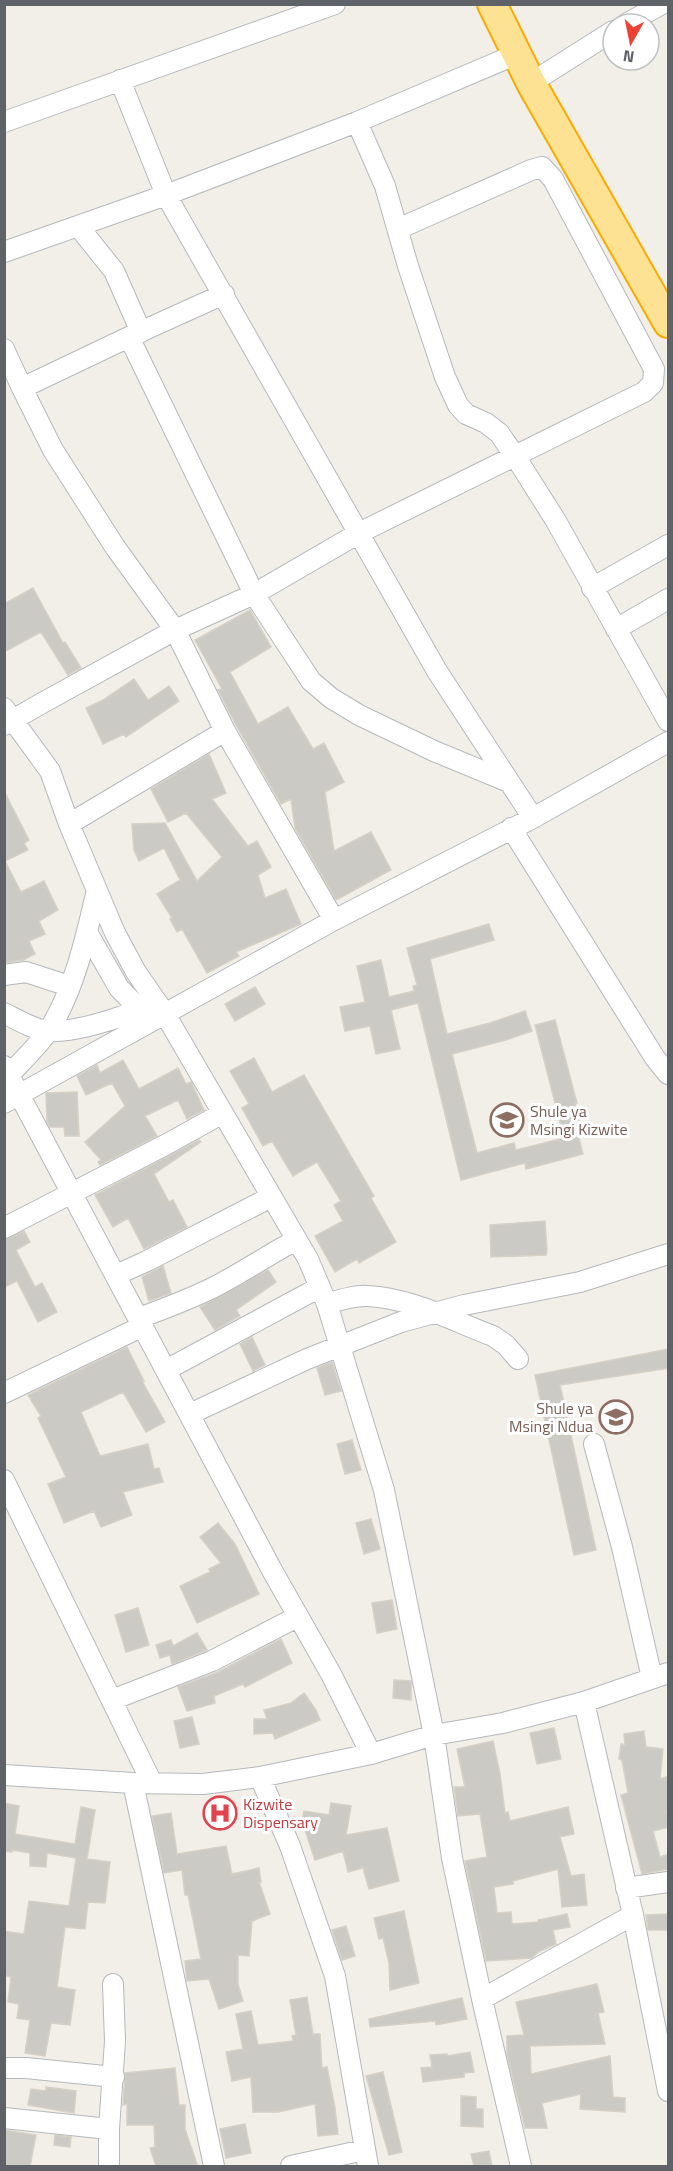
<svg xmlns="http://www.w3.org/2000/svg" width="673" height="2171" viewBox="0 0 673 2171" font-family="'Titillium Web',sans-serif">
<style>
.building{fill:#cccac5;stroke:#d6d1c6;stroke-width:1.5}
.lines{fill:none;stroke-linecap:round;stroke-linejoin:round}
.minor-casing{stroke:#b5b8bc;stroke-width:22}
.highway-casing{stroke:#f9ab00;stroke-width:32}
.minor{stroke:#fff;stroke-width:20}
.highway{stroke:#fde293;stroke-width:28}
.labels{text-anchor:middle;stroke-width:6;stroke-linejoin:round;paint-order:stroke}
.education-label{font-size:16px;fill:#785e54;stroke:#fff;text-anchor:start}
.health-label{font-size:16px;fill:#be3a42;stroke:#fff;text-anchor:start}
</style>
<rect width="100%" height="100%" fill="#f1efe8"/>
<path class="building" d="M33 588 63 643 65 642 81 668 68 675 41 632 4 652V604Z
M250 610 271 647 230 672 258 724 288 707 313 749 324 743 344 782 325 792 334 851 371 832 391 870 336 900 295 828 291 799 281 804 236 725 218 690 222 689 195 640Z
M134 679 148 700 169 686 179 701 126 737 124 734 103 744 86 708 103 700Z
M209 754 226 793 212 799 248 846 257 841 271 867 258 875 265 898 286 889 301 924 236 952 239 956 207 973 182 929 177 932 170 919 172 918 157 894 180 880 164 848 139 861 134 850 132 824 165 823 197 881 222 857 186 813 168 822 151 789Z
M4 791 29 840 24 843 28 850 5 861 21 892 44 881 58 910 39 921 45 934 29 941 35 954 23 960 4 963Z
M489 924 494 940 430 959 447 1034 490 1023 525 1011 532 1031 506 1040 452 1054 477 1153 514 1143 516 1150 564 1138 535 1025 555 1020 577 1103H575L581 1130 577 1131 583 1154 526 1169 525 1163 461 1180 418 1003 391 1010 400 1049 376 1054 370 1026 345 1031 340 1007 365 1002 357 966 381 960 389 997 414 991 413 986 417 985 407 948Z
M255 987 265 1004 235 1021 225 1004Z
M254 1058 272 1092 304 1075 374 1196 371 1198 396 1242 359 1263 357 1259 335 1272 315 1236 343 1221 334 1205 341 1201 317 1162 293 1176 272 1141 263 1146 242 1108 249 1104 230 1071Z
M123 1060 139 1089 178 1068 186 1084 191 1082 204 1110 187 1119 178 1100 145 1116 157 1136 100 1165 98 1162 101 1160 85 1142 125 1106 112 1083 86 1095 77 1076 97 1065 100 1073Z
M77 1092 79 1136H65L64 1127H50L47 1122 46 1093Z
M199 1140 201 1142 154 1174 169 1202 173 1200 187 1227 144 1249 128 1218 113 1227 95 1195Z
M545 1221 547 1251 546 1255 491 1257 490 1225Z
M24 1231 30 1242 16 1250 35 1287 42 1283 57 1312 38 1322 17 1281 4 1287V1240Z
M163 1266 171 1293 149 1301 142 1277Z
M268 1270 276 1282 236 1310 240 1316 215 1330 200 1307Z
M252 1337 265 1365 253 1371 240 1344Z
M127 1347 144 1381H142L165 1422 146 1432 123 1392 81 1412 100 1456 148 1444 154 1469 159 1468 163 1482 123 1492 132 1515 101 1527 94 1511 64 1523 48 1484 66 1477 38 1418 41 1416 28 1395Z
M669 1349V1368L560 1385 596 1550 574 1555 535 1375Z
M332 1362 341 1391 325 1395 317 1368Z
M352 1440 361 1470 345 1474 337 1444Z
M371 1519 380 1549 364 1554 356 1523Z
M218 1523 235 1544 259 1594 197 1623 180 1586 210 1572 209 1569 221 1563 200 1537Z
M392 1600 397 1629 377 1633 372 1603Z
M138 1608 149 1645 126 1652 115 1615Z
M197 1633 207 1650 172 1664 170 1655 160 1658 156 1645 171 1640 173 1646Z
M281 1639 292 1663 245 1687 243 1684 214 1696 215 1703 187 1711 178 1687 218 1672Z
M394 1680 411 1681V1700L393 1698Z
M304 1693 316 1710 320 1720 275 1739 273 1733 254 1734V1719H267L264 1710 291 1703Z
M192 1717 199 1744 180 1748 174 1721Z
M554 1728 561 1759 537 1764 530 1733Z
M644 1731 646 1747 663 1749 660 1779 669 1776V1810L666 1811 669 1827 653 1831 660 1857 669 1854V1869L642 1874 621 1795 628 1793 622 1760 619 1759 621 1744 625 1745 624 1734Z
M493 1741 500 1774 505 1813 508 1812 510 1821 568 1807 574 1834 560 1837 571 1876 584 1874 587 1905 562 1907 558 1869 513 1881V1884L494 1887 497 1913 511 1912 512 1924 538 1922V1920L567 1914 570 1927 553 1930 556 1944 538 1952 532 1958 486 1961 465 1861 487 1857 480 1814 458 1816 454 1787H465L457 1749Z
M4 1803 19 1806 15 1834 75 1844 81 1807 95 1810 87 1859 110 1862 105 1903 88 1902 85 1929 65 1927 57 1987 75 1990 70 2025 51 2023 45 2056 25 2053 30 2020 17 2018 19 2004 8 2002 11 1977 4 1975V1931L24 1934 29 1901 69 1906 76 1858 47 1853 46 1867 30 1866V1853L12 1850V1852L4 1851Z
M331 1803 351 1806 346 1835 387 1828 399 1881 369 1889 363 1868 348 1872 343 1851 315 1860 304 1827H301L304 1811 329 1815Z
M171 1813 177 1854 226 1846 232 1874 259 1868 261 1882H259L270 1914 252 1921 249 1956 238 1955V1984L243 2001 219 2009 209 1979 187 1981 185 1961 201 1959 188 1895H185L182 1870 164 1873 152 1816Z
M404 1911 419 1983 390 1990 389 1963 383 1938 379 1939 374 1918Z
M669 1914V1930H648L646 1915Z
M346 1926 355 1956 342 1960 332 1930Z
M597 1984 604 2012 598 2013 605 2044 530 2046 531 2074 610 2056 613 2097 625 2098V2112L580 2109 581 2094 542 2103 547 2128H525L507 2055V2036L524 2035 516 2002Z
M307 1997 313 2034H320L322 2068 327 2067 335 2108 338 2134 318 2136 315 2104 278 2112H253L251 2077 232 2081 226 2052 243 2049 236 2014 251 2011 258 2045 293 2041 292 2036 296 2035 290 2000Z
M462 1998 467 2019 436 2025 435 2021 370 2027 369 2019Z
M470 2052 474 2072 464 2073V2077L423 2082 421 2068 432 2067 430 2055 447 2054V2056Z
M175 2068 179 2105H185V2129L197 2164 190 2166H156L150 2148 155 2147 154 2125H127V2104L123 2105 125 2073Z
M383 2072 402 2152 389 2155 366 2076Z
M46 2087 76 2091 74 2113 28 2105 31 2089 46 2091Z
M461 2096 476 2097V2109H483V2127L461 2126Z
M245 2124 251 2153 226 2158 220 2129Z
M4 2130 36 2135 30 2166H4Z
M55 2135 71 2137 70 2147 54 2145Z
M489 2151 492 2166H474L471 2154Z"/>
<g class="lines">
<g class="minor-casing">
<path id="minor" d="M626 24 662 4
M120 80 166 195 437 671 533 818
M531 83 613 31
M4 122 335 4
M357 122 517 54
M78 226 114 271 141 332
M4 252 166 195 357 122 385 186 408 266 445 377 458 405 466 414 486 423 499 433 515 456 556 521 668 721
M129 337 224 294
M4 349 22 388 53 450 115 547 175 630 225 731 334 920
M22 388 129 337 254 594 311 681 331 698 359 715 434 751 509 782
M592 588 668 545
M616 629 668 599
M4 708 50 771 69 824 115 933 136 972 165 1014 308 1259 327 1304 384 1490 434 1735 452 1858 482 1999 521 2166
M4 725 44 702 175 630 254 594 359 533 644 392 653 383 654 369 553 179 542 167 531 170 398 229
M69 824 225 731
M511 828 655 1058 668 1074
M87 932 119 988 147 1017
M4 975 26 972 69 986
M4 1013C18 1020 32 1029 48 1031 74 1033 115 1019 139 1010
M4 1066 273 1572 331 1674 371 1754
M9 1075C22 1061 38 1046 49 1030 75 988 86 937 97 890
M4 1103 334 920 533 818 668 742
M4 1228 167 1144 223 1113
M116 1275 147 1261 271 1197
M327 1304C340 1300 354 1295 368 1296 411 1298 453 1321 493 1336L506 1345 518 1359
M139 1318C166 1308 194 1298 220 1284 246 1270 270 1254 296 1240
M166 1370 320 1287
M4 1393 143 1326
M190 1414 307 1359 401 1322 464 1305 580 1282 668 1254
M594 1444 622 1547 652 1678
M4 1480 152 1783
M112 1700 212 1661 297 1617
M584 1702 633 1915 668 2091
M4 1775 133 1783 203 1784 260 1777 371 1754 434 1735 503 1723 584 1702 668 1673
M260 1777 290 1846 335 1976 368 2166
M133 1783 214 2166
M626 1888 668 1882
M482 1999 633 1915
M4 2068H26L114 2077
M4 2118 109 2129
M109 2166V2129L115 2041 113 1984
M291 2166 364 2150"/>
</g>
<g class="highway-casing">
<path id="highway" d="M492 4 531 83 668 323"/>
</g>
<use href="#minor" class="minor"/>
<use href="#highway" class="highway"/>
</g>
<defs>
<g id="school-ring" transform="scale(1.725)"><circle r="9.5" fill="#fff" stroke="#8d6e63" stroke-width="1.5"/><path d="M0-5L7-2L0 1L-7-2ZM-4 1L0 2.5L4 1V4Q0 6-4 4Z" fill="#8d6e63"/></g>
<g id="hospital-ring" transform="scale(1.725)"><circle r="9.5" fill="#fff" stroke="#e0444e" stroke-width="1.5"/><path d="M-5-5h3v3.5h4V-5h3V5h-3V1.5h-4V5h-3Z" fill="#e0444e"/></g>
</defs>
<g fill-rule="evenodd">
<use href="#school-ring" x="507" y="1120"/>
<use href="#school-ring" x="616" y="1417"/>
<use href="#hospital-ring" x="220" y="1813"/>
</g>
<g class="labels">
<g class="education-label">
<text x="530" y="1117">Shule ya<tspan x="530" dy="18">Msingi Kizwite</tspan></text>
<text x="593" y="1414" text-anchor="end">Shule ya<tspan x="593" dy="18">Msingi Ndua</tspan></text>
</g>
<g class="health-label">
<text x="243" y="1810">Kizwite<tspan x="243" dy="18">Dispensary</tspan></text>
</g>
</g>
<rect width="673" height="2171" fill="none" stroke="#5f6368" stroke-width="12"/>
<g transform="translate(631 42) rotate(189)"><circle r="28" fill="#ffffff" stroke="#bfc1c3" stroke-width="1.5"/>
<path d="M0-4.5L10 22L0 15L-10 22Z" fill="#ea4335"/>
<text y="-9" font-size="16" font-weight="bold" text-anchor="middle" fill="#5f6368">N</text>
</g>
</svg>
